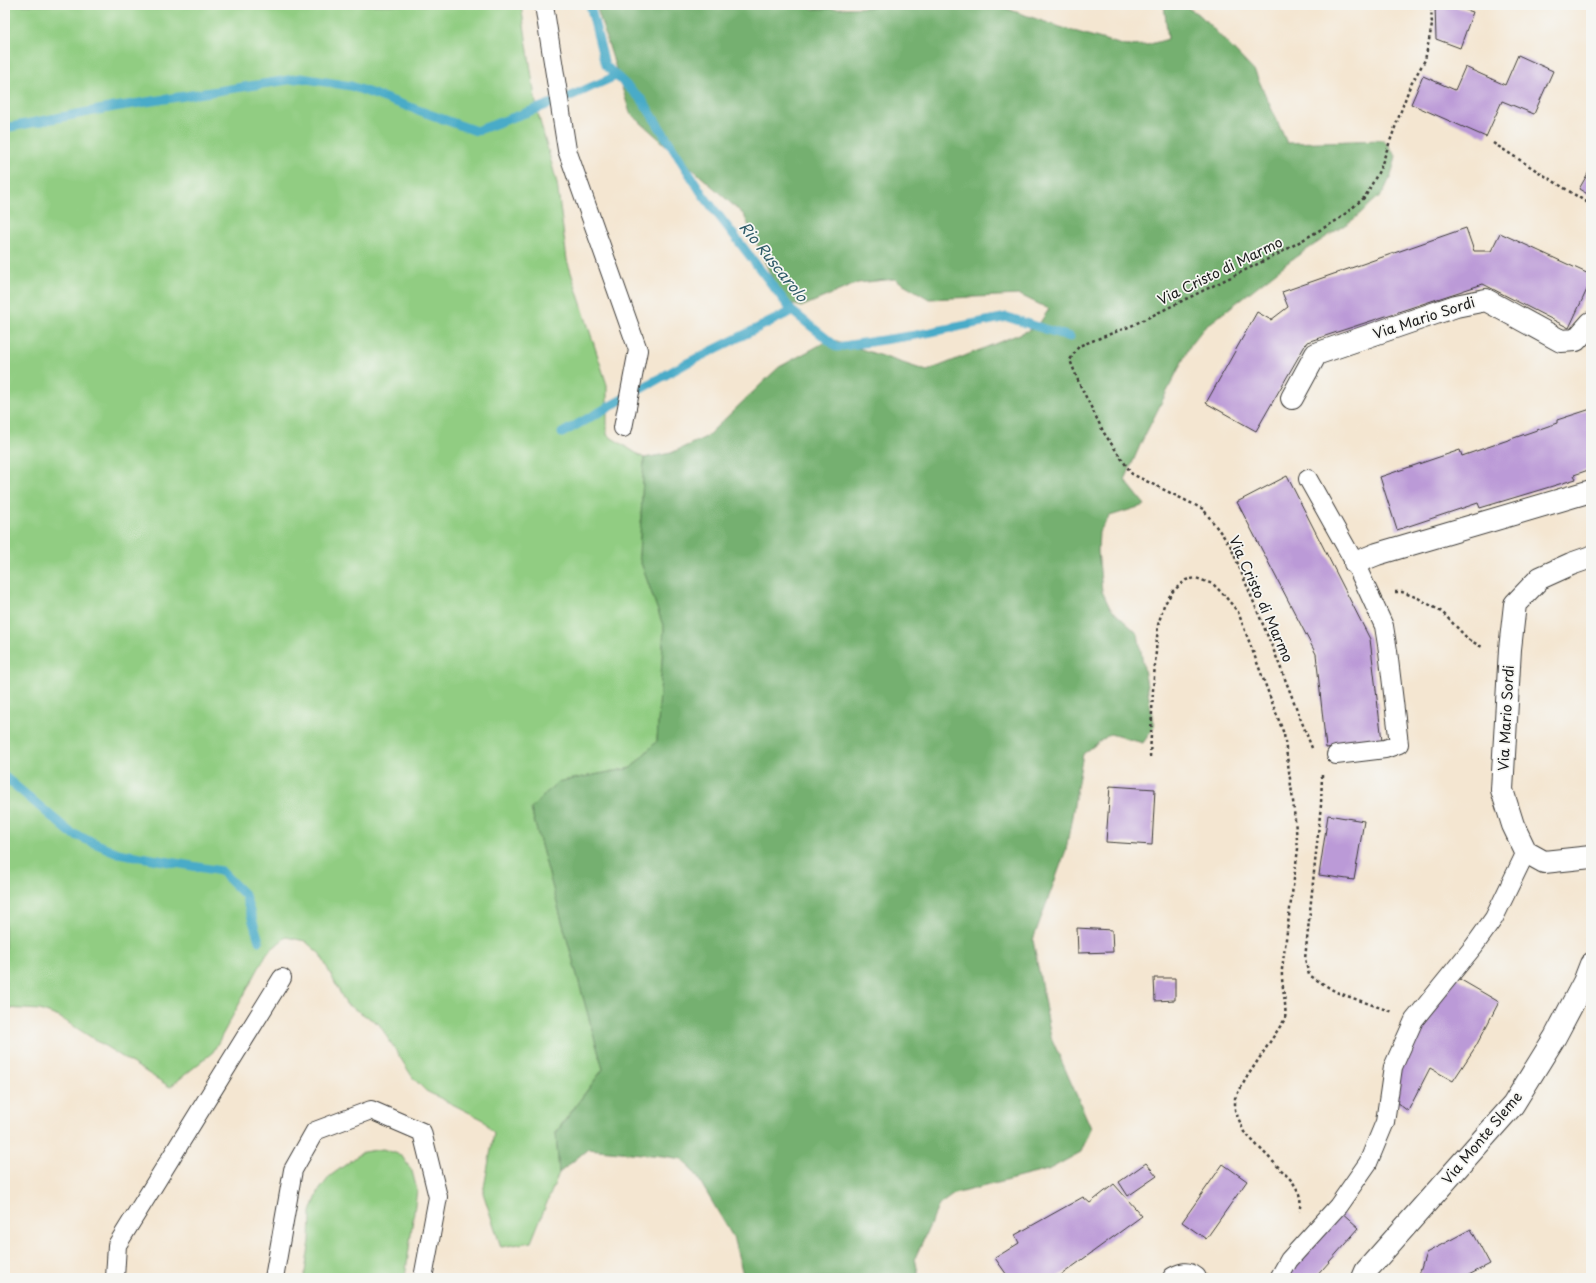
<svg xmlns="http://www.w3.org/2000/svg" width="1596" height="1283" viewBox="0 0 1596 1283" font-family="'Playpen Sans',sans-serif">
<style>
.green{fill:#91cd82;stroke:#56744f}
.forest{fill:#74b070;stroke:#486646}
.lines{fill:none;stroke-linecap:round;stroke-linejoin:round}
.stream{stroke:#49abc8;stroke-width:9}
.building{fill:#bb9ad7}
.service-casing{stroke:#3c3a37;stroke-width:20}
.minor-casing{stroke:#3c3a37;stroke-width:24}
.path{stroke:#3c3a37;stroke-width:2.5;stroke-dasharray:3 3;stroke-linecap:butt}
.service{stroke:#fff;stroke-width:18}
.minor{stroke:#fff;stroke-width:22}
.labels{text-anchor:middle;stroke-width:3.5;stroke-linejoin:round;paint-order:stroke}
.street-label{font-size:14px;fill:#1c1c1c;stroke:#f6f6f2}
.water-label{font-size:15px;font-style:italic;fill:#305c69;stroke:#f6f6f2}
</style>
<rect width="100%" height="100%" fill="#f6f6f2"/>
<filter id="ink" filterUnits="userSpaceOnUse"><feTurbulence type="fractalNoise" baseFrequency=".025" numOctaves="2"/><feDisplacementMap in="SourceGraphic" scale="8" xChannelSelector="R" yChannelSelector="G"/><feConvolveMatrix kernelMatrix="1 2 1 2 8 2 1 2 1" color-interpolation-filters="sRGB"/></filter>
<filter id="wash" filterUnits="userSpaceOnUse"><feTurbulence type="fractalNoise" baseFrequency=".012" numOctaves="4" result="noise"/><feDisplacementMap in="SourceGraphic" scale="16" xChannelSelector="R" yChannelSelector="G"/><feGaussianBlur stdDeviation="0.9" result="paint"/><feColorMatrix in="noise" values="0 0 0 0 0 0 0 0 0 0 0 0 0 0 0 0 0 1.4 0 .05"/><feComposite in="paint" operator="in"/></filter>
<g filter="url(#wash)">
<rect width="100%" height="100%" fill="#f4e6d1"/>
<path class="green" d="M5 5H521L537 110 557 183 567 260 607 385V435L644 458 639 557 664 628 657 741 631 768 557 782 531 809 603 1069 556 1132 559 1173 531 1242 501 1247 483 1193 494 1133 482 1119 426 1091 413 1078 379 1024 346 1004 320 954 305 941 286 937 267 953 213 1052 170 1087 59 1017 40 1010 5 1008Z
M383 1149 401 1155 412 1171 417 1190 405 1278H304L310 1241 311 1212 318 1192 330 1176 363 1152Z"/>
<path class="forest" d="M596 5H804L814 9 875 7 880 5H996L1060 27 1126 46 1147 45 1168 39 1164 5H1183L1201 16 1255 72 1287 143 1384 140 1396 156 1391 176 1383 193 1354 219 1291 260 1204 328 1191 344 1141 443 1125 480 1145 505 1110 516 1099 532 1098 551 1102 591 1110 608 1138 634 1154 727 1143 743 1110 734 1083 754 1066 850 1033 940 1051 1037 1091 1128 1081 1152 1048 1170 954 1194 939 1205 915 1258 919 1278H744L733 1237 695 1173 682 1159 663 1156 588 1149 559 1173 556 1133 603 1069 531 809 557 782 631 768 657 741 664 628 639 557 644 458 671 453 706 437 779 367 831 339 927 371 1037 327 1049 309 1020 295 929 299 895 279 858 283 801 307 782 300 744 215 630 113Z"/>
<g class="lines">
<path class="stream" d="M590 5 605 65 642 100 703 195 792 311 837 347 916 335 1007 317 1070 337
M5 128 114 107 301 78 351 86 476 131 566 98 616 76
M562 433 687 363 792 311
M5 777 71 833 118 853 221 871 245 895 259 941"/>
</g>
<g id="blocks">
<path class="building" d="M1435 5H1449L1473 12 1460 48 1436 39Z
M1518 55 1553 71 1534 114 1502 101 1486 137 1411 104 1423 76 1455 90 1465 67 1505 85Z
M1591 168V196L1579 189Z
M1466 228 1474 251H1491L1500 233 1591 275V281L1569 328 1483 284 1307 342 1256 431 1206 403 1257 312 1271 320 1288 307 1282 292Z
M1591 409V469L1574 475 1576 479 1480 508 1478 503 1397 530 1380 477 1460 450 1462 456 1557 423V420Z
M1287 476 1370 639 1382 741 1326 748 1316 654 1237 502Z
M1110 786 1155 789 1152 845 1106 842Z
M1328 815 1364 821 1354 880 1319 875Z
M1077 928 1112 930 1113 952 1078 953Z
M1456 977 1499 1002 1476 1046 1453 1081 1430 1068 1408 1111 1392 1099 1403 1051Z
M1154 978H1175V1000L1155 1001Z
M1146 1163 1157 1176 1128 1196 1119 1182Z
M1223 1164 1247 1181 1206 1239 1182 1222Z
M1114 1184 1142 1216 1057 1278H1009L995 1258 1019 1243 1015 1235 1083 1197 1090 1203Z
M1340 1211 1359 1228 1315 1278H1284Z
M1471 1229 1490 1264 1463 1278H1418L1426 1253Z"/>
</g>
</g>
<g filter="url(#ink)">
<use href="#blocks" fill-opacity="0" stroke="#3c3a37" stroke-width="1"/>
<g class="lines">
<g class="service-casing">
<path id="service" d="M544 5 567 150 638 350 623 428
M1308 479 1355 563 1384 626 1388 651 1399 744 1385 749 1336 755
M115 1278 117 1245 282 978
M274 1278 293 1170 315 1131 371 1110 422 1132 438 1197 423 1278
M1279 1278 1289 1260 1338 1206 1368 1163 1385 1122 1393 1067 1414 1020 1474 946 1494 918 1526 852"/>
</g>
<g class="minor-casing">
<path id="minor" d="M1292 398 1316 354 1456 306 1486 300 1561 341 1576 340 1591 323
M1591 557 1571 564 1540 578 1515 604 1510 649 1502 790 1513 825 1526 852 1544 862 1591 857
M1355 563 1377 554 1591 491
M1174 1278C1182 1274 1187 1272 1195 1278
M1363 1278 1366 1271 1513 1105 1555 1037 1584 982 1591 964"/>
</g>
<path class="path" d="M1493 143 1591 205
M1395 592H1402L1418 598 1442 612 1469 640 1484 648
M1312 748 1276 656 1230 545 1203 509 1132 474 1104 433 1079 383 1070 360 1079 346 1131 326 1280 253 1339 219 1365 197 1380 169 1410 86 1425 60 1432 25 1431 5
M1150 757 1153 690 1158 625 1164 605 1173 591 1186 580 1196 578 1213 584 1224 595 1238 612 1284 734 1293 801 1298 849 1282 969C1281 986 1287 1003 1285 1019L1247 1077 1235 1098V1110L1244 1132 1292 1181C1298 1190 1303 1199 1299 1211
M1322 775 1321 805 1305 959 1309 975 1336 992 1392 1012"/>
<use href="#service" class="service"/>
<use href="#minor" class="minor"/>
</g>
</g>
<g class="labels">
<g class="street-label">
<text transform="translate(1220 271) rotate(-26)" y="5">Via Cristo di Marmo</text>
<text transform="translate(1424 318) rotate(-18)" y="5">Via Mario Sordi</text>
<text transform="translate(1261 599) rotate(66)" y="5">Via Cristo di Marmo</text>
<text transform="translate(1506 718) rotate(-87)" y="5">Via Mario Sordi</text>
<text transform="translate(1482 1138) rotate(-50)" y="5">Via Monte Sleme</text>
</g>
<g class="water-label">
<text transform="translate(773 262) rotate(51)" y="5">Rio Ruscarolo</text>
</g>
</g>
<rect width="1596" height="1283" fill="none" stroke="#f6f6f2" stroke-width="20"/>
</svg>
